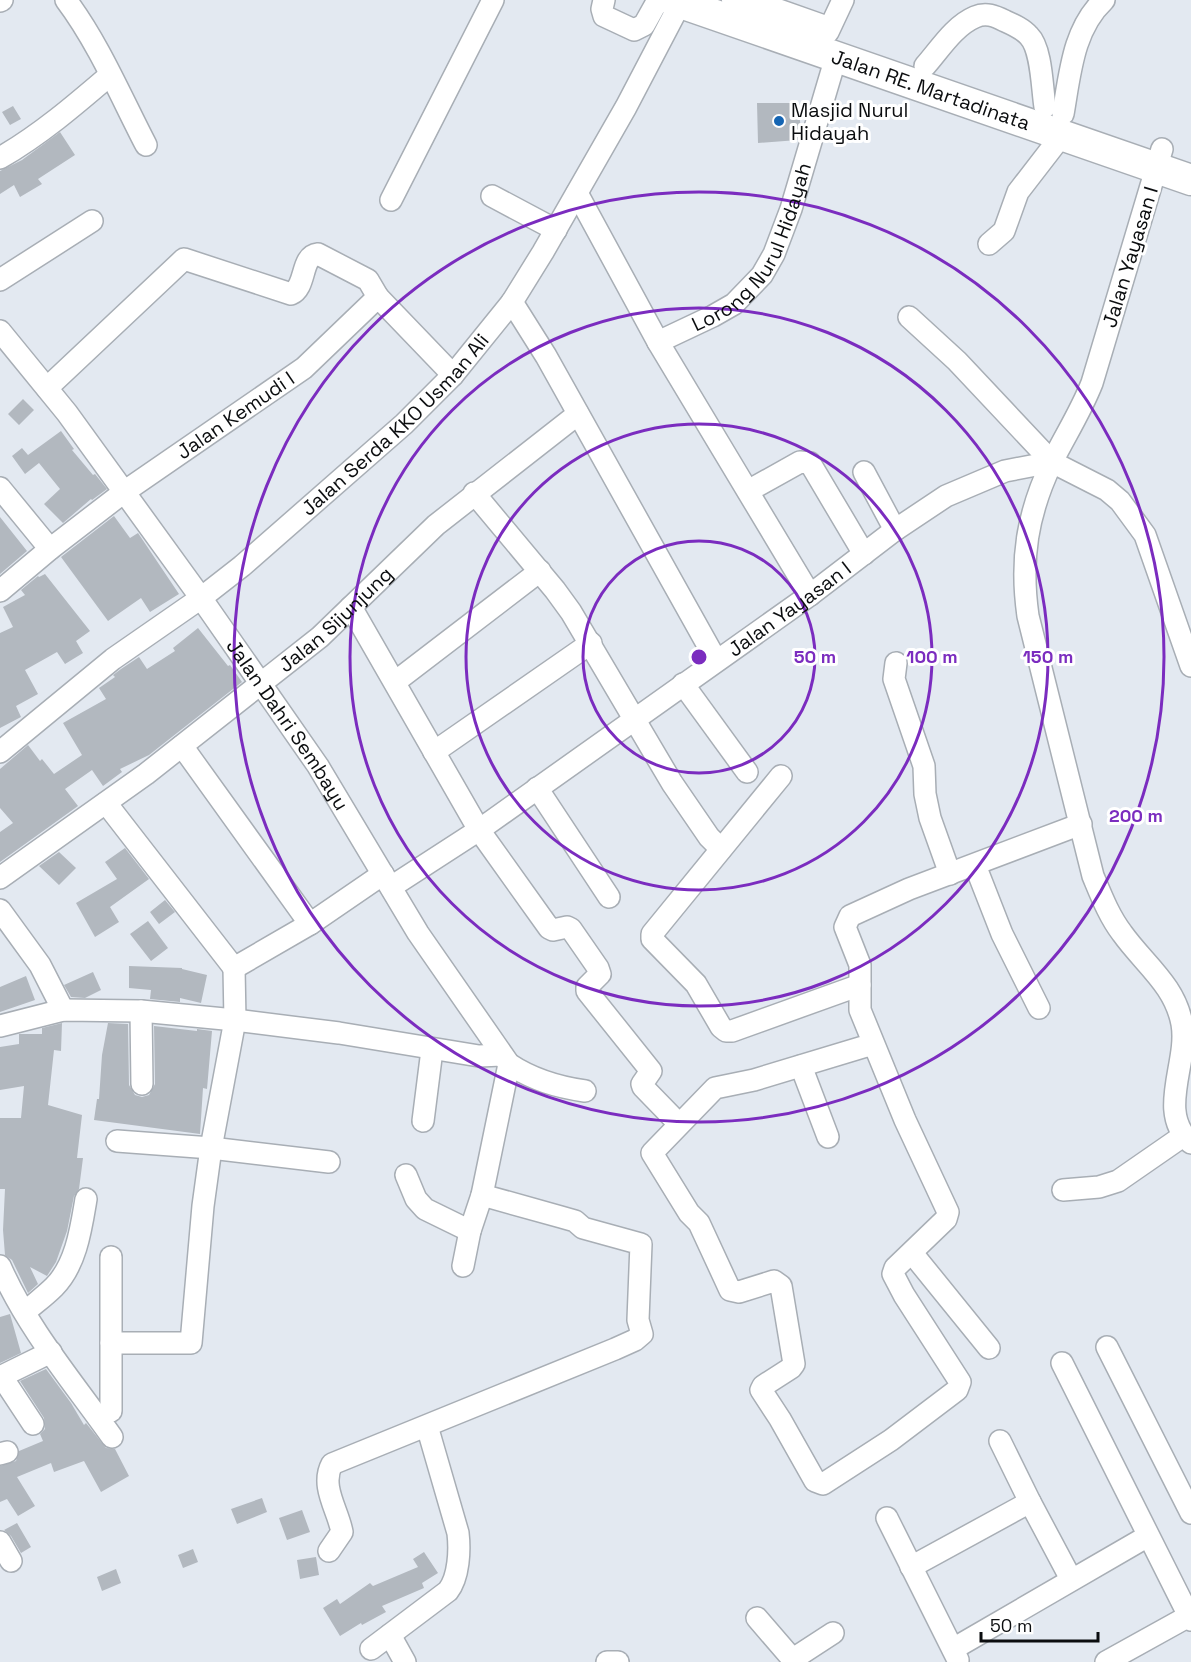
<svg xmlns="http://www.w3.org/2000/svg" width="1191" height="1662" viewBox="0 0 1191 1662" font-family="'Space Grotesk',sans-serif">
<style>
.building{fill:#b2b8bf}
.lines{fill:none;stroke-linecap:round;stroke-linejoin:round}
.minor-casing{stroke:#a8aeb5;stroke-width:24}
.highway-casing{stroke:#a8aeb5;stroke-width:33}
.minor{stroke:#fff;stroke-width:21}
.highway{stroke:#fff;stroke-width:30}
.ring{fill:none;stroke:#7b2cbf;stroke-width:3}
.poi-dot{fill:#1565b3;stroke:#fff;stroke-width:2}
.labels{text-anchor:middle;stroke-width:6;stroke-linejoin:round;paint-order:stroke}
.street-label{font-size:20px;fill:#0b0d0f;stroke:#fff}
.poi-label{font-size:20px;fill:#0b0d0f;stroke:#fff;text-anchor:start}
.centre{fill:#7b2cbf;stroke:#fff;stroke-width:3}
.ring-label{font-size:18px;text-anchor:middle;font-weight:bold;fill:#7b2cbf;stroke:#fff;stroke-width:6;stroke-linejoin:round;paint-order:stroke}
</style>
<rect width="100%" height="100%" fill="#e3e9f1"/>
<path class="building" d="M757 103H798L801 130 798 140 758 143Z
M13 106 21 119 10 125 2 112Z
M60 132 75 155 38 179 42 184 20 197 14 185 0 194V171L22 160Z
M23 399 34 410 19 425 8 414Z
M61 431 74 449 72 450 93 475 95 474 107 489 92 500 91 499 63 523 44 504 60 489 39 463 25 474 12 456 22 448 28 455Z
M114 516 130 538 138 533 179 594 150 612 141 598 108 621 61 557Z
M0 517 27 551 0 574Z
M45 574 90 631 76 641 83 653 65 664 57 652 25 670 38 694 16 706 21 717 0 728V633L13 627 3 607 25 595 21 590 38 576 39 577Z
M198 628 228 666 230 665 242 682 149 755 120 769 122 772 103 786 92 770 65 789 78 806 0 862V832L13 823 0 808V769L28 745 40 761 42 759 54 774 82 755 63 723 106 699 99 688 115 677 113 675 121 669 139 657 147 669 175 651 173 648Z
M125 848 149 879 110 907 119 922 95 937 76 903 117 879 105 862Z
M59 852 76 868 59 885 39 866Z
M165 900 175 912 159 924 150 912Z
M148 921 168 948 151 961 130 934Z
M129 966 182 968V969L207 975 201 1003 180 998V1002L150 999 151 990 129 988Z
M93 972 101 990 85 998 71 997 64 985Z
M26 976 35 1000 0 1012V987Z
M62 1023 61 1051 54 1050 48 1105 82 1115 77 1158H83L79 1189 74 1196 67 1231 56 1262 47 1276 30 1267 38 1284 28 1293 12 1260 5 1255 3 1230 5 1189H0V1118H21L24 1086 0 1090V1047L19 1044V1034H42V1028Z
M108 1023 128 1024 129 1085 135 1095 142 1097 149 1095 155 1084 154 1026 197 1031V1029L212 1031 207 1089 203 1088 200 1134 94 1120 97 1099H99L102 1055Z
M10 1314 21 1353 0 1363V1317Z
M46 1369 71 1403 84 1425 86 1423 106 1448 115 1449 129 1476 101 1492 84 1461 54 1472 51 1463 17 1477 35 1506 18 1516 7 1499 0 1502V1466L16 1461 19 1451 43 1441 40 1434 45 1429 44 1418 20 1381Z
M262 1498 267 1512 237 1524 231 1509Z
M302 1510 310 1532 287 1540 279 1518Z
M17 1523 31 1547 21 1553 11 1536 4 1530Z
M193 1549 198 1562 183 1568 178 1555Z
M424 1552 438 1573 422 1583 424 1588 382 1606 386 1612 362 1625 361 1623 340 1636 323 1608 337 1599 340 1604 370 1583 373 1586 418 1567 413 1559Z
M316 1557 319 1575 300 1579 297 1560Z
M116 1569 121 1583 102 1591 97 1577Z"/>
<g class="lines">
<g class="minor-casing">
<g id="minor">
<path d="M66 0C99 44 121 97 146 145"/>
<path d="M604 0 602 9 604 16 634 30 644 25 658 0"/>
<path d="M0 1 2 0"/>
<path d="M828 32 843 0"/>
<path d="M925 66C940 49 954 26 975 17 986 12 995 16 1005 21 1014 25 1023 29 1029 36 1042 49 1042 89 1045 107"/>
<path d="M1063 114C1070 74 1073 29 1104 0"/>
<path d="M1162 149 1092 383C1081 411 1065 436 1052 462 1027 514 1020 560 1028 616L1093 876C1101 895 1109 916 1122 933 1144 964 1175 985 1182 1024 1189 1063 1156 1112 1191 1143"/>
<path d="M0 158C40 135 75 105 110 75"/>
<path d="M577 193 658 342 810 595"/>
<path d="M492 196 556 230"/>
<path d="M391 200 493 0"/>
<path d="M989 244 1004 231 1018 192 1062 135"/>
<path d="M0 280 92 221"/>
<path d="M512 302 546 356 716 660"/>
<path d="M909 317 957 361 1052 462"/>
<path id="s1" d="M0 331 67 413 201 598 318 766 418 933 509 1064C533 1080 557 1087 585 1091"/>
<path id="s2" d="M658 342 713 316 734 304 762 275 774 254 791 209 836 57"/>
<path d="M47 388 184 259 291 294C307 287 300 256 318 254L368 280 378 297"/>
<path d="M864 472 895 530"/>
<path d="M0 488 50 549"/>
<path d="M748 491 800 462 810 463 864 554"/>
<path d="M474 493 555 590 571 612 672 783 709 837 721 849"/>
<path id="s3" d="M0 591 50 549 124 492 304 368 378 297 453 375"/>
<path d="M351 607 479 830 549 928 553 930 567 927 571 929 598 968 600 974 587 987V991L651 1071 642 1084 643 1087 679 1124"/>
<path d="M896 663 894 679 924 766 925 794 930 818 950 874"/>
<path d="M395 682 540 571"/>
<path d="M683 684 747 772"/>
<path d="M182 746 310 924"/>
<path id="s4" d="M0 752 113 659 201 598 242 566 404 424 453 375 512 302 543 252 626 107 682 0"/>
<path d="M434 752 591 643"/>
<path d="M781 776 652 934V939L696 984 721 1027 726 1031H732L860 985"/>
<path d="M537 788 609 897"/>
<path d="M106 803 234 968 310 924 383 874"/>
<path d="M975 865 1002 934 1039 1008"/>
<path id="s5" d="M0 878 146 774 320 637 436 525 578 414"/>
<path id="s6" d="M391 887 479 830 810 595 895 530 946 496 1005 471 1052 462 1107 490 1120 501 1145 535 1191 666"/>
<path d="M0 910 40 965 63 1010"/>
<path d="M141 1011 142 1084"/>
<path d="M0 1026 63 1010 141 1011 235 1020 339 1033 479 1056 502 1055"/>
<path d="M873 1044 754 1080 715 1088 652 1153 689 1213 699 1223 730 1290 739 1292 774 1281 781 1286 794 1364 791 1368 763 1386 761 1390 780 1419 815 1481 823 1484 891 1440 957 1390 960 1382 904 1295 893 1274 895 1268 946 1219 948 1212 905 1120 860 1010V965L845 927 850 916 909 889 1081 824"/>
<path d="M801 1066 828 1137"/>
<path d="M423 1121 432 1050"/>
<path d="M117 1141 211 1148 329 1162"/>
<path d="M406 1175 416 1199 425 1209 470 1231"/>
<path d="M1063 1190 1099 1187 1118 1181 1183 1136"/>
<path d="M912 1253 989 1348"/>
<path d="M0 1266C27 1328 73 1382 112 1437"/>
<path d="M463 1266 470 1231 482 1195 509 1064"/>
<path d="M25 1312C34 1304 45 1296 54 1287 76 1265 81 1229 86 1199"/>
<path d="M111 1343H191L203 1206 211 1148 235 1020 234 968"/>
<path d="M1107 1347 1191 1513"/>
<path d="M1062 1363 1191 1620"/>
<path d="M0 1377 51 1352"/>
<path d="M2 1377 33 1424"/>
<path d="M111 1411V1257"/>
<path d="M0 1454 7 1452"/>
<path d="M1030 1502 1071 1579"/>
<path d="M887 1518 958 1660"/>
<path d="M0 1542 11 1561"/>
<path d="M329 1551 342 1532C338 1510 320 1486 332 1464L615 1349 635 1340 642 1334 638 1320 641 1244 583 1228 575 1221 561 1217 482 1195"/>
<path d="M911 1567 1030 1502 1000 1441"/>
<path d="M757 1618 795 1662"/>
<path d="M390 1635 405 1662"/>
<path d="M371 1649 448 1591C459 1577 460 1550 458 1533L427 1426"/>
<path d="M953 1649 1148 1536"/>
<path d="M793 1659 833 1633"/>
<path d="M607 1662H618"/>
<path d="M1106 1662 1189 1616"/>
</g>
</g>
<g class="highway-casing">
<g id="highway">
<path id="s7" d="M672 0 1191 180"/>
<path d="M737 0 819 29"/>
</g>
</g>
<use href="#minor" class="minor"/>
<use href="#highway" class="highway"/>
</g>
<g class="ring">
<circle cx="699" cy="657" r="116"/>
<circle cx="699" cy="657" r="233"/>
<circle cx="699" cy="657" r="349"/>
<circle cx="699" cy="657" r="465"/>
</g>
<circle class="poi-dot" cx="779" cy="121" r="6"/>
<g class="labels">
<g class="street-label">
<text dy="7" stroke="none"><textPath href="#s7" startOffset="274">Jalan RE. Martadinata</textPath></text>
<text dy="7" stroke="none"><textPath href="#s2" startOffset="142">Lorong Nurul Hidayah</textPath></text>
<text transform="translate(1130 257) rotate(-73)" y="7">Jalan Yayasan I</text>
<text dy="7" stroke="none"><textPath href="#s3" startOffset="294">Jalan Kemudi I</textPath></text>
<text dy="7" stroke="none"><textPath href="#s4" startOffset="514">Jalan Serda KKO Usman Ali</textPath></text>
<text dy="7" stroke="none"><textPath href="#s6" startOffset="486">Jalan Yayasan I</textPath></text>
<text dy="7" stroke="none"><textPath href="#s5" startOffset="424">Jalan Sijunjung</textPath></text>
<text dy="7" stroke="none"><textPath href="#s1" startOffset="488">Jalan Dahri Sembayu</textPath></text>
</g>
<g class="poi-label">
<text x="791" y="117">Masjid Nurul<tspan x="791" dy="23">Hidayah</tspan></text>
</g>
</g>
<circle cx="699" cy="657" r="9" class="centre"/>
<g class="ring-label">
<text x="815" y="663">50 m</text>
<text x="932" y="663">100 m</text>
<text x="1048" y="663">150 m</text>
<text x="1136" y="822">200 m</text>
</g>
<path d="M981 1632v9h117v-9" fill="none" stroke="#0b0d0f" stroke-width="3"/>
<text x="990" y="1632" font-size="18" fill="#0b0d0f" stroke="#ffffff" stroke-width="4.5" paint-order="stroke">50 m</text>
</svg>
